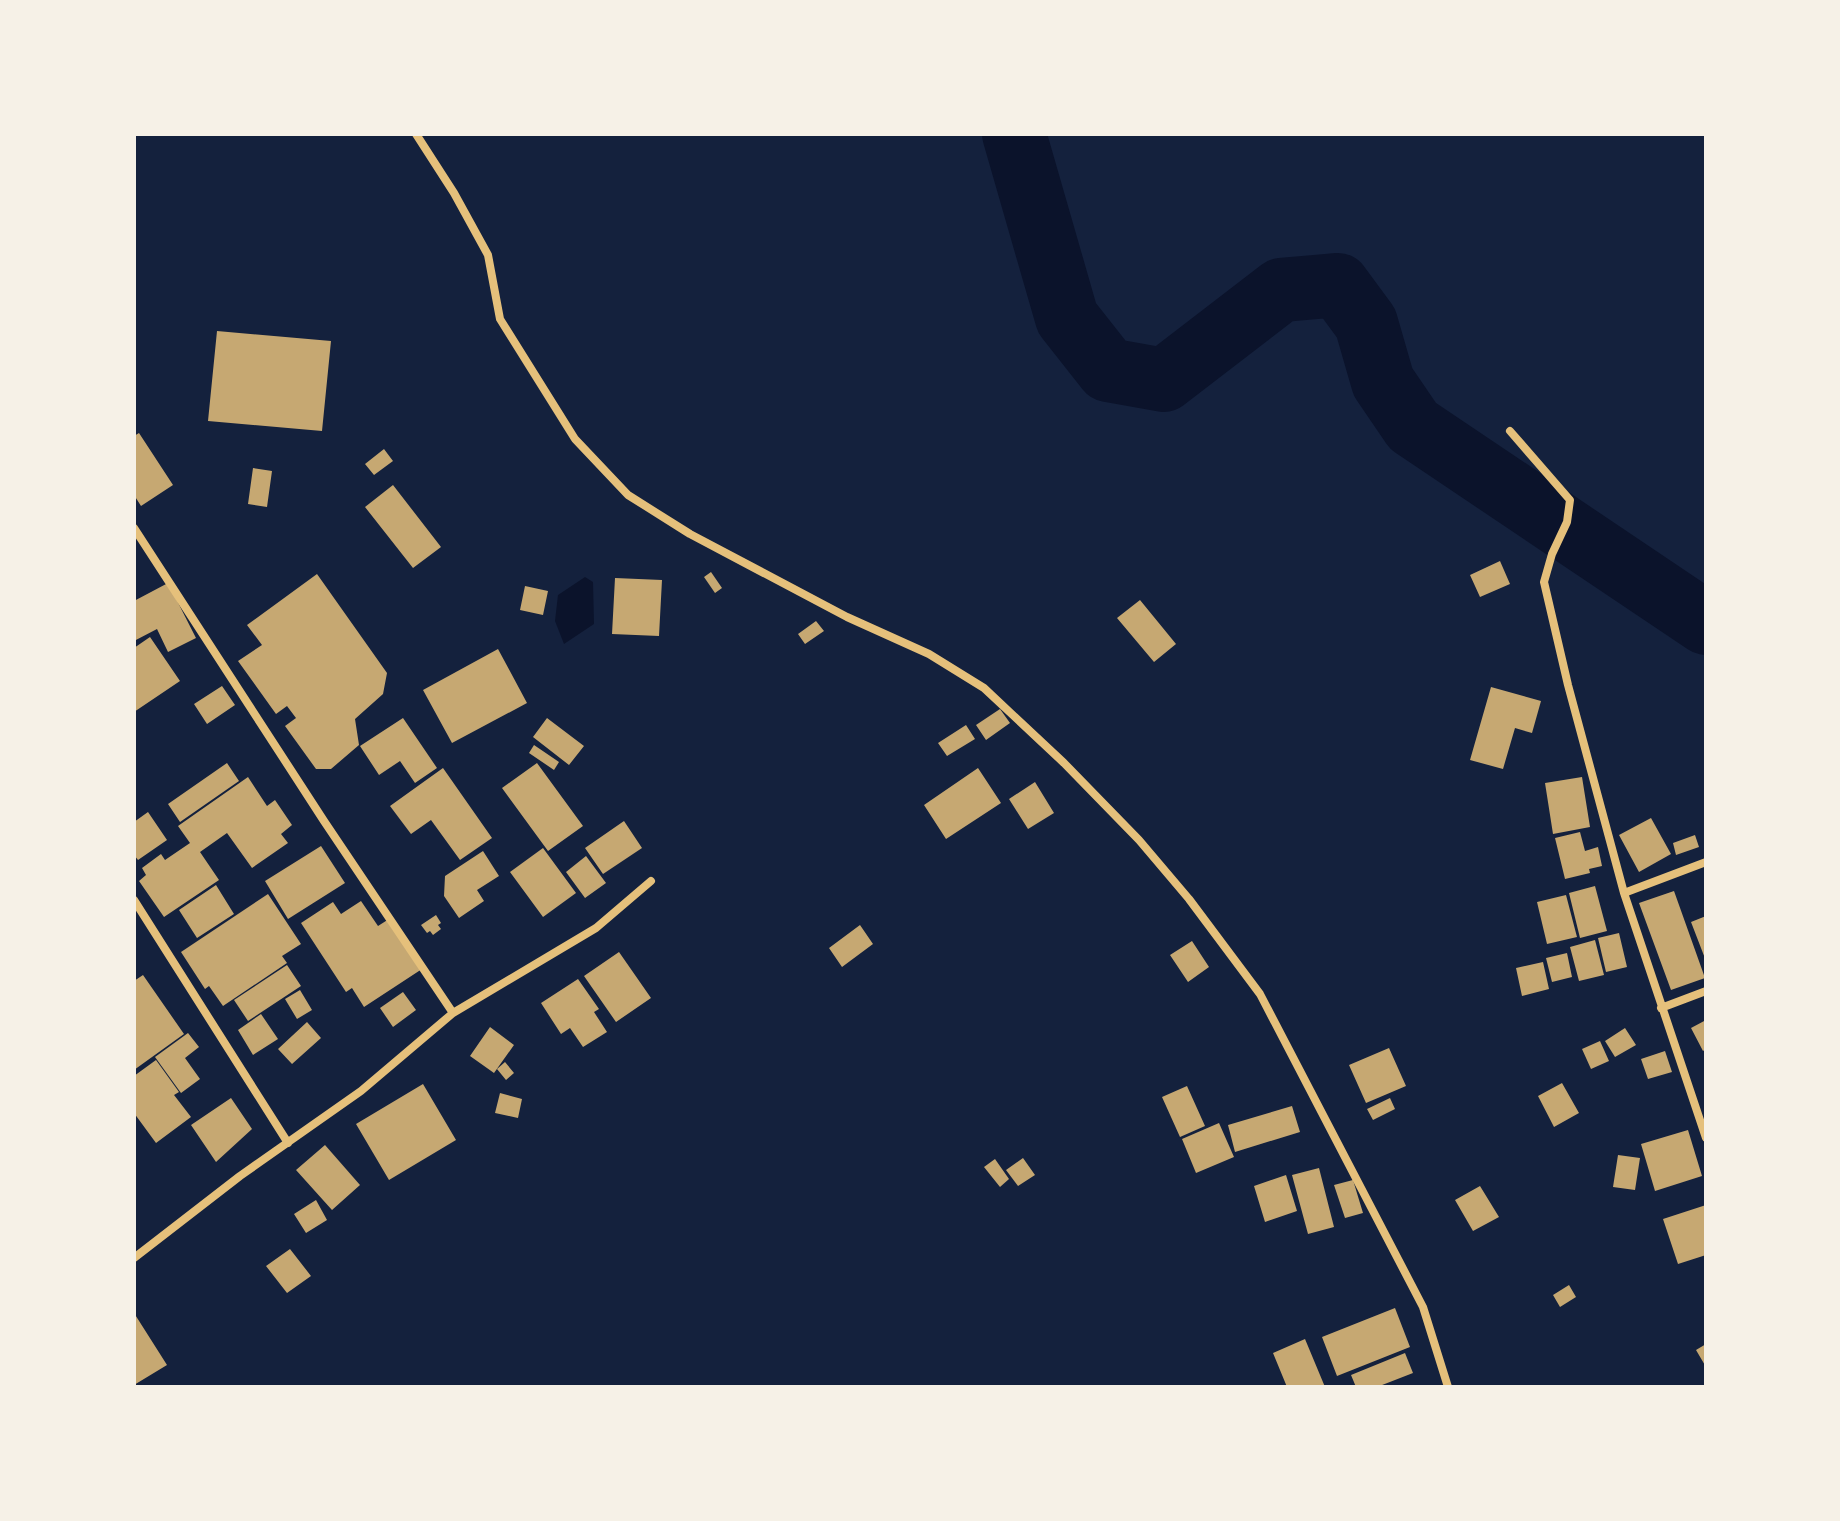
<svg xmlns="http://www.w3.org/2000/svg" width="1840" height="1521" viewBox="0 0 1840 1521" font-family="'Nunito Sans',sans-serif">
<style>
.water{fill:#0b132b}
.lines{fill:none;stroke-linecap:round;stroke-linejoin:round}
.river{stroke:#0b132b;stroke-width:64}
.building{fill:#c6a872}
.minor{stroke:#e5c07b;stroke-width:8}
</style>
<rect width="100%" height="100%" fill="#14213d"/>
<path class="water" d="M585 577 593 582 594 624 564 644 555 621 558 595Z"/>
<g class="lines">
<path class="river" d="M1014 134 1067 318 1108 370 1164 380 1281 290 1338 285 1366 323 1383 382 1413 426 1706 623"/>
</g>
<path class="building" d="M217 331 331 341 322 431 208 421Z
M139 433 173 485 141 506 134 495V436Z
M384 449 393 461 374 475 365 464Z
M253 468 272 471 267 507 248 504Z
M393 485 441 547 413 568 365 507Z
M1500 561 1510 584 1480 597 1470 575Z
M711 572 722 588 715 593 704 577Z
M317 574 387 673 383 694 355 719 359 745 331 769H316L285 726 296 718 287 706 276 714 238 661 262 645 247 625Z
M615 578 662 580 659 636 612 634Z
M168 583 196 638 168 652 157 629 134 641V601Z
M525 586 548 591 543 615 520 610Z
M1140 600 1176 644 1154 662 1117 618Z
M816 621 824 631 805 644 798 634Z
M150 637 180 681 134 712V648Z
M498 649 527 703 452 743 423 690Z
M222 686 235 705 207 724 194 704Z
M1491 687 1541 701 1532 733 1515 728 1503 769 1470 760Z
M1000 709 1010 723 986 740 976 725Z
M403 718 437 768 415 783 400 761 379 775 360 746Z
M547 718 584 746 569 765 533 737Z
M966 725 975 739 947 756 938 743Z
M534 745 559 762 554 770 529 753Z
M227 763 239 781 180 822 168 804Z
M537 763 583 826 548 851 502 788Z
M443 768 492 838 460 860 431 820 411 834 390 806Z
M978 768 1001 803 946 839 924 805Z
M248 777 267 806 275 800 292 825 281 834 288 843 252 868 227 833 200 852 219 880 164 917 139 881 146 875 142 868 161 854 165 860 190 843 178 826Z
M1582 777 1590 827 1553 834 1545 783Z
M1035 782 1054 813 1028 829 1009 799Z
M148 812 167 840 138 860 134 855V822Z
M1651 818 1671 854 1639 872 1619 835Z
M624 821 642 848 603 874 585 848Z
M1580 832 1585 851 1598 847 1602 866 1589 869 1590 873 1565 879 1555 838Z
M1695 835 1699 847 1676 855 1673 843Z
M321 846 345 883 288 919 265 881Z
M543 848 576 893 543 917 510 872Z
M483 851 499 876 477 890 484 901 459 918 444 896 445 876Z
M586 856 606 883 585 898 566 872Z
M216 885 234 914 197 938 179 910Z
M1595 886 1607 931 1580 938 1569 893Z
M1674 891 1705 978 1671 990 1639 903Z
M268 894 301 944 282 956 287 963 223 1006 209 986 205 989 181 952Z
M1566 895 1577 937 1547 944 1537 902Z
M361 901 378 926 389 919 422 969 364 1007 352 988 346 992 301 923 333 902 341 914Z
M436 915 441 923 438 925 441 929 433 935 430 931 427 933 421 925Z
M1706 916V961L1691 922Z
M860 925 873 944 842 967 829 948Z
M1619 933 1627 967 1606 972 1598 938Z
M1595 940 1604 975 1579 981 1570 947Z
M1192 941 1209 967 1188 982 1170 955Z
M619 952 651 998 616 1022 584 976Z
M1567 953 1572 977 1552 982 1546 958Z
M1543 962 1549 989 1522 996 1516 968Z
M287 965 301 986 248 1021 234 1000Z
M143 975 184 1034 134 1070V981Z
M578 979 599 1009 594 1012 607 1032 583 1047 570 1028 561 1034 541 1003Z
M300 990 312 1010 297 1019 285 999Z
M403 992 416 1010 393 1027 380 1008Z
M261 1014 278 1039 253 1055 238 1030Z
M1706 1020V1049L1703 1051 1691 1028Z
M307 1022 321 1038 292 1064 278 1049Z
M490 1027 514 1045 494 1073 470 1056Z
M1625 1028 1636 1045 1615 1057 1605 1041Z
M188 1033 199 1047 185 1058 200 1079 181 1093 155 1057Z
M1600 1041 1609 1061 1591 1069 1582 1049Z
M1389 1048 1406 1086 1366 1103 1349 1065Z
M1665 1051 1672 1072 1648 1079 1641 1059Z
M156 1060 179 1092 174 1095 191 1117 156 1143 134 1113V1076Z
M505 1062 514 1073 506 1080 497 1069Z
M1562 1083 1579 1113 1554 1127 1538 1096Z
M423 1084 456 1140 389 1180 356 1124Z
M1187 1086 1205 1126 1180 1137 1162 1097Z
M500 1093 522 1099 518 1118 495 1113Z
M231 1098 252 1129 216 1162 191 1125Z
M1390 1098 1395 1109 1373 1120 1367 1109Z
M1292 1106 1300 1132 1235 1152 1228 1125Z
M1219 1123 1234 1157 1196 1173 1182 1139Z
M1688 1130 1702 1176 1655 1191 1641 1144Z
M325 1145 360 1185 332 1210 296 1170Z
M1618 1155 1640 1158 1635 1190 1613 1187Z
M1023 1158 1035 1175 1018 1186 1006 1170Z
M995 1159 1009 1179 1000 1187 984 1167Z
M1319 1168 1334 1227 1308 1234 1292 1175Z
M1286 1175 1297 1211 1265 1222 1254 1186Z
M1353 1180 1363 1213 1345 1218 1334 1185Z
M1480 1186 1499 1217 1473 1231 1455 1200Z
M316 1200 327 1220 306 1233 294 1214Z
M1706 1205V1255L1678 1264 1663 1219Z
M290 1249 311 1276 287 1293 266 1266Z
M1569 1285 1576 1297 1560 1307 1553 1295Z
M1395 1308 1410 1347 1337 1376 1322 1337Z
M134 1313 167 1365 134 1385Z
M1305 1339 1325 1387H1287L1273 1353Z
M1706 1344V1367L1696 1350Z
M1405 1353 1413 1373 1377 1387H1356L1351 1375Z"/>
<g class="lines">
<path class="minor" d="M416 134 454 193 488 255 500 319 575 439 628 495 690 534 847 617 929 654 984 688 1064 763 1139 840 1189 899 1260 994 1423 1307 1448 1387
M1510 431 1570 500 1567 522 1552 554 1544 582 1568 685 1624 893 1706 1138
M134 528 324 821 453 1013
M1624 893 1706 862
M134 900 288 1143
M1661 1008 1706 991
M134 1258 240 1176 361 1091 453 1013 596 928 651 881"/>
</g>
<rect width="1840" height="1521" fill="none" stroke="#f6f1e7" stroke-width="272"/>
</svg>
